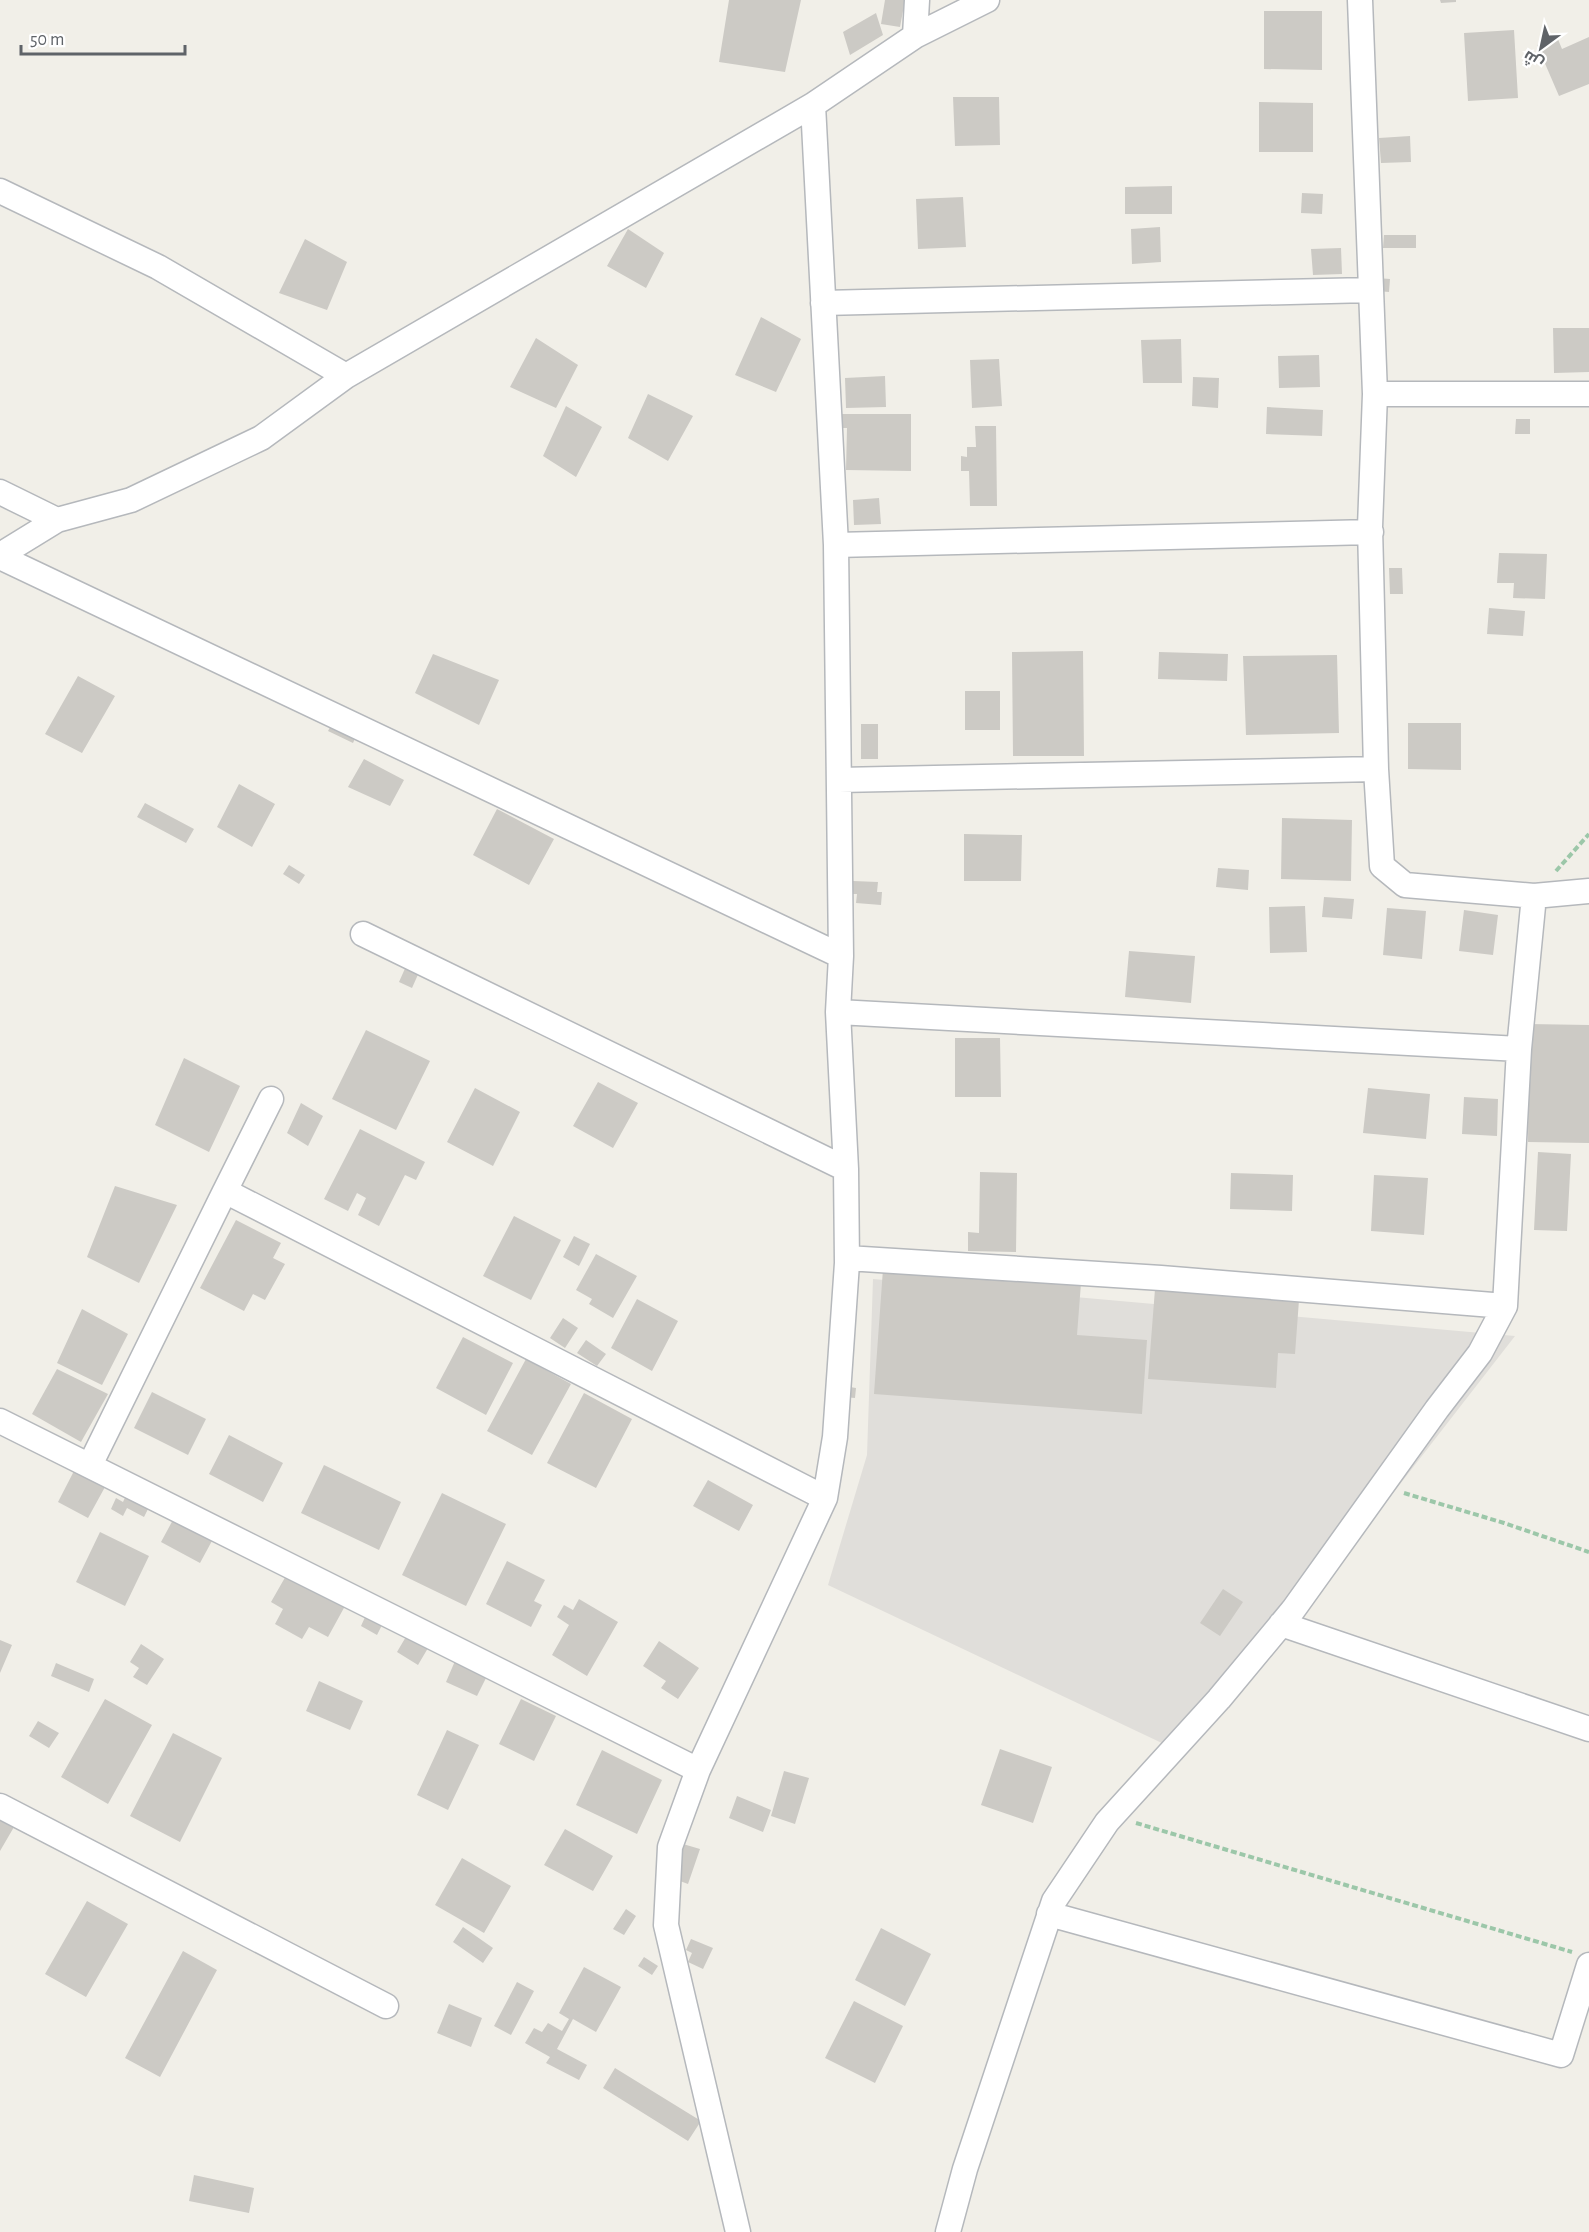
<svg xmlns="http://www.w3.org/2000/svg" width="1589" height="2232" viewBox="0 0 1589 2232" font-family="'Alegreya Sans',Cairo,sans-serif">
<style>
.industrial{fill:#e0deda}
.building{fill:#cccac5}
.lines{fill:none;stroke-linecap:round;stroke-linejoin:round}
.minor-casing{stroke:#b5b8bc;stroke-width:27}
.path{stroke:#9cc7a9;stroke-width:4;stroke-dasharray:6 3;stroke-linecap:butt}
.minor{stroke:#fff;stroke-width:24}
</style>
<rect width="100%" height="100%" fill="#f1efe8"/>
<path class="industrial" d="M873 1279 1515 1336 1300 1613 1183 1753 828 1585 867 1455Z"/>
<path class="building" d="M729 0H801L785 72 719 62Z
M885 0H905L900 27 881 24Z
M1440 0H1456V2L1441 3Z
M1264 11H1322V70L1264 69Z
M876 13 883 35 850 55 843 32Z
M1514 30 1518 98 1468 101 1464 33Z
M1557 37 1562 49 1589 37V84L1559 96 1537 45Z
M953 97H999L1000 145 955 146Z
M1259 102 1313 103V152H1259Z
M1410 136 1411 162 1381 163 1379 138Z
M1172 186V214H1125V187Z
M1302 193 1323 194 1322 214 1301 213Z
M963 197 966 247 918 249 916 199Z
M1160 227 1161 262 1132 264 1131 229Z
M628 229 664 253 646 288 607 266Z
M1384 235H1416V248H1383Z
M305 239 347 262 327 310 279 293Z
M1341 248 1342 274 1313 275 1311 249Z
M1377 278 1390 279 1389 292 1377 291Z
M761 317 801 339 776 392 735 375Z
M1553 328H1589V372L1554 373Z
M536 338 578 365 556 408 510 387Z
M1181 339 1182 383H1143L1141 340Z
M1319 355 1320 387 1279 388 1278 356Z
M999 359 1002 406 972 408 970 360Z
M885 376 886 407 846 408 845 378Z
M1193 377 1219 378 1218 408 1192 406Z
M648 394 693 416 668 461 628 438Z
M566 406 602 427 576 477 543 456Z
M1267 407 1323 410 1322 436 1266 434Z
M841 414H911V471L846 470 847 428H841Z
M1516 419H1530V434H1515Z
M975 426H996L997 506H970L969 471H961V456L967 457V447H976Z
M879 498 881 524 854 525 853 500Z
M1499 553 1547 554 1545 599 1513 598 1514 583H1497Z
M1389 568H1402L1403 594H1390Z
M1489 608 1525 611 1523 636 1487 634Z
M1083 651 1084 756H1013L1012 652Z
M1159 652 1228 654 1227 681 1158 679Z
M433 654 499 680 479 725 415 693Z
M1337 655 1339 733 1246 735 1243 656Z
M78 676 115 696 82 753 45 734Z
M965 691H1000V730H965Z
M334 720 358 732 353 743 328 731Z
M1408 723H1461V770L1408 769Z
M861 724H878V759H861Z
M364 759 404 780 390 806 348 787Z
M239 784 275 804 252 847 217 827Z
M145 803 194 829 186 843 137 817Z
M497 809 554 839 529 885 473 855Z
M1282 818 1352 820 1351 881 1281 879Z
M964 834 1022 835 1021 881H964Z
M289 865 305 875 299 884 283 874Z
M1218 868 1249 870 1248 890 1216 887Z
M853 881 878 882 877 892H882L881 905 856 903 857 894H852Z
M1324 897 1354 899 1352 919 1322 917Z
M1305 906 1307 952 1270 953 1269 907Z
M1387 908 1426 911 1422 959 1383 955Z
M1464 910 1498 915 1493 955 1459 951Z
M1129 951 1195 956 1191 1003 1125 997Z
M407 964 420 970 412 988 399 982Z
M1529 1024 1589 1025V1143L1528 1142Z
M366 1030 430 1061 396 1130 332 1099Z
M955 1038H1000L1001 1097H955Z
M184 1058 240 1086 209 1152 155 1125Z
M598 1082 638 1103 613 1148 573 1126Z
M475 1088 520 1112 493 1166 447 1142Z
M1368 1088 1430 1094 1426 1139 1363 1133Z
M1464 1097 1498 1099 1497 1136 1462 1134Z
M301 1103 323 1116 308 1146 287 1133Z
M360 1129 425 1162 416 1180 405 1175 379 1226 358 1215 366 1198 357 1193 348 1211 324 1199Z
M1538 1152 1571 1154 1567 1231 1534 1230Z
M980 1172 1017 1173 1016 1252 968 1251V1232L979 1233Z
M1231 1173 1293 1175 1292 1211 1230 1209Z
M1374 1175 1428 1178 1424 1235 1371 1231Z
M115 1186 177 1205 139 1283 87 1257Z
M514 1216 561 1240 531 1300 483 1276Z
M236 1220 281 1243 273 1258 285 1264 265 1300 253 1294 244 1311 200 1288Z
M574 1236 590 1244 579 1266 563 1257Z
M596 1254 637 1276 613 1318 589 1304 592 1299 576 1290Z
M883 1269 1081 1283 1077 1335 1147 1340 1142 1414 874 1394Z
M1155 1289 1299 1300 1295 1354 1278 1353 1276 1388 1148 1379Z
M637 1299 678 1321 652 1371 611 1348Z
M82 1309 128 1334 102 1385 57 1363Z
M563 1318 578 1328 565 1348 550 1338Z
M463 1337 513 1363 486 1415 436 1388Z
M586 1340 606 1354 597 1366 577 1353Z
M526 1359 571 1384 532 1455 487 1431Z
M57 1369 108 1394 81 1442 32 1414Z
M844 1386 856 1388 855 1398 843 1397Z
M152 1392 206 1419 188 1455 134 1428Z
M584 1393 632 1419 596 1488 547 1463Z
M229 1435 283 1463 263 1502 209 1474Z
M324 1465 401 1502 379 1550 301 1513Z
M74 1471 105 1487 88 1518 58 1502Z
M708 1480 753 1505 739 1531 693 1506Z
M128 1491 151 1503 144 1517 127 1508 123 1516 111 1509 116 1498 123 1502Z
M442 1493 506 1524 466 1606 402 1575Z
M174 1518 213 1539 200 1563 161 1542Z
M100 1532 149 1556 125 1606 76 1582Z
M507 1561 545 1580 534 1601 542 1605 531 1627 486 1604Z
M287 1574 345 1606 328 1637 309 1627 302 1639 275 1624 283 1609 271 1602Z
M1223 1589 1243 1602 1220 1636 1200 1623Z
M579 1599 618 1622 587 1676 552 1655 569 1625 557 1617 564 1605 573 1610Z
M366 1615 383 1623 377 1635 361 1626Z
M407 1635 428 1648 418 1665 397 1652Z
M0 1640 12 1645 0 1673Z
M659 1641 699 1668 678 1699 661 1688 666 1681 643 1666Z
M141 1644 164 1659 147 1685 133 1677 139 1668 130 1662Z
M455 1661 487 1676 477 1696 446 1682Z
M56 1663 94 1679 89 1692 51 1676Z
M319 1681 363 1701 350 1730 306 1711Z
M105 1699 152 1725 108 1804 61 1777Z
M521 1699 556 1716 534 1761 499 1744Z
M38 1721 59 1733 49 1748 29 1736Z
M447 1730 479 1745 448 1810 417 1795Z
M173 1733 222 1758 180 1842 130 1816Z
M1000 1749 1052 1767 1033 1823 981 1805Z
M602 1750 662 1780 637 1834 576 1805Z
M784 1771 809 1778 795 1824 771 1816Z
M737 1796 771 1810 763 1832 729 1818Z
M0 1818 14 1827 0 1851Z
M565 1829 613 1856 593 1891 544 1865Z
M683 1844 700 1849 688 1884 672 1878Z
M462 1858 511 1886 484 1933 435 1905Z
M87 1901 128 1924 86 1997 45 1974Z
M626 1909 636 1916 624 1935 613 1929Z
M463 1927 493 1948 483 1963 453 1942Z
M881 1928 931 1954 905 2006 855 1980Z
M691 1939 713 1948 703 1969 688 1962 692 1953 686 1950Z
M183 1951 217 1970 160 2077 125 2058Z
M644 1957 658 1966 652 1975 638 1966Z
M584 1967 621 1987 596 2032 573 2019 557 2049 587 2065 579 2080 546 2063 550 2057 525 2043 534 2028 542 2032 548 2023 562 2031 569 2019 559 2013Z
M517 1982 534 1991 511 2035 494 2026Z
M854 2001 903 2026 875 2083 825 2058Z
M449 2004 482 2018 471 2047 437 2033Z
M615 2068 701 2121 688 2141 603 2088Z
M194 2175 254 2188 249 2213 189 2201Z"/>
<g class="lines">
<g class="minor-casing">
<path id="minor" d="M1360 0 1375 394 1370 527 1376 769 1382 866 1405 885 1534 896 1589 891
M915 36 917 0
M0 191 158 267 346 376
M823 303 1370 290
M1375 394H1589
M0 492 57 520
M836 545 1371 532
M0 555 57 520 131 500 261 438 346 376 813 105 915 36 987 0
M0 557 841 956
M839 780 1376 769
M363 934 846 1169
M838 1012 1519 1049
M271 1099 225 1191 825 1498
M847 1258 1161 1278 1505 1306
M0 1421 698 1770
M90 1465 225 1191
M1281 1624 1589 1729
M0 1806 386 2006
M1049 1914 1561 2055 1589 1965
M738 2232 666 1925 670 1847 698 1770 825 1498 835 1437 847 1263 846 1169 838 1012 841 956 836 545 813 105
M948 2232 965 2169 1054 1901 1107 1822 1219 1699 1293 1610 1437 1409 1480 1353 1505 1306 1519 1049 1534 896"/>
</g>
<path class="path" d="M1556 871 1589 834
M1404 1493 1504 1523 1589 1552
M1136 1823 1572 1952"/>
<use href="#minor" class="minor"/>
</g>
<g transform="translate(1541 48) rotate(213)" stroke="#ffffff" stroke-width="4.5" paint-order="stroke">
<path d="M0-4.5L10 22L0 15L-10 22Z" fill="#5f6368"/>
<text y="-9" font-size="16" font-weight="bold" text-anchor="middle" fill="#5f6368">ش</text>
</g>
<path d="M21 45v9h164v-9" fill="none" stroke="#5f6368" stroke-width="3"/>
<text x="30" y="45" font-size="18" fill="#5f6368" stroke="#ffffff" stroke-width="4.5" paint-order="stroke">50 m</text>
</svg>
